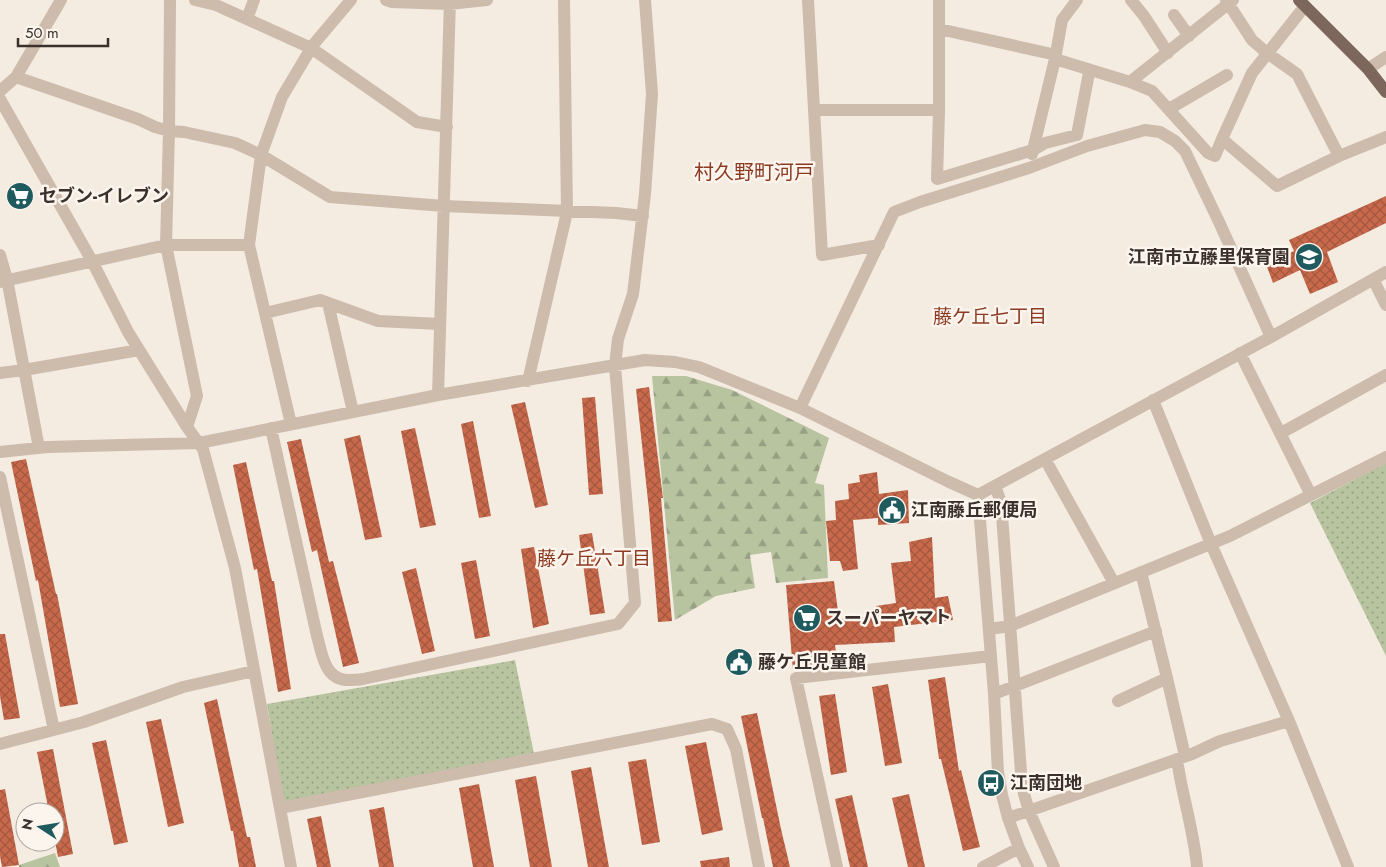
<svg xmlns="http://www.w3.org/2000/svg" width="1386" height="867" viewBox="0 0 1386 867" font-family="Jost,'Noto Sans JP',sans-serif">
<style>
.forest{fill:url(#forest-firs)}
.park{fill:url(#park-dots)}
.building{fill:url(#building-cross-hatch)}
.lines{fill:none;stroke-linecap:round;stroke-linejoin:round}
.minor{stroke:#cdbbac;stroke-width:12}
.major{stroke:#7d675c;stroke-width:12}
.labels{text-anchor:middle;stroke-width:5;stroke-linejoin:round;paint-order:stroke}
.poi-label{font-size:18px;font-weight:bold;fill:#3b302b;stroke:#fbf5ee;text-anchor:start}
.neighbourhood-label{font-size:19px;fill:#8c3b22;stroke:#fbf5ee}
.quarter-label{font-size:20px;fill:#8c3b22;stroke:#fbf5ee}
</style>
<defs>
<pattern id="forest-firs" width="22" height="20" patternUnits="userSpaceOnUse" patternTransform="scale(1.25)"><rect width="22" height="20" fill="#b8c4a0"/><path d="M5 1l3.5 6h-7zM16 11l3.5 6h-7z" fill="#97a083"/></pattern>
<pattern id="park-dots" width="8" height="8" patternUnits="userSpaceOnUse" patternTransform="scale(1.25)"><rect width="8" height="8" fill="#b8c4a0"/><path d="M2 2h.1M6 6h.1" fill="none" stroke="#97a083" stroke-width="1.8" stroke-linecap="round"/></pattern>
<pattern id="building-cross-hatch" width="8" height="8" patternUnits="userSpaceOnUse" patternTransform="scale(1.25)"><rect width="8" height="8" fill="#c8694b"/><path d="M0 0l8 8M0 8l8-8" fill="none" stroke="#a4573f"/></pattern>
</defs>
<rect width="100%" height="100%" fill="#f4ebe1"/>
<path class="forest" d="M652 376H686L732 390 829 438 815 483 824 485 828 578 776 583 771 552 750 555 755 588 716 596 675 620Z
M55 853 60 867H19V865Z"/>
<path class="park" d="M1386 463V656L1310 503Z
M515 660 534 754 283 803 267 704Z"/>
<path class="building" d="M1386 196V223L1327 252 1338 282 1310 294 1300 270 1273 283 1266 264 1294 251 1289 240Z
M649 387 663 498H661L672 621 658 622 649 510 636 389Z
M595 397 603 494 589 495 582 398Z
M525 402 548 505 535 508 511 405Z
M473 421 491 516 479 518 461 424Z
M415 428 436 525 420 528 401 431Z
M360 435 382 537 365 540 344 439Z
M301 439 329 562 333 561 359 663 343 667 317 550 312 552 287 442Z
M26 459 56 594H57L78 704 60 707 38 580 36 581 11 462Z
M246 462 272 581H274L291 689 278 692 257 569 254 570 233 465Z
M877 472 879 494 908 490 909 523 878 525V518L853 520 858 569 843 571 840 561H830L826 521 836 520 835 501 849 499 848 484 860 482 859 475Z
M592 533 605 613 590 615 579 535Z
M932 537 935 598 948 596 953 620 894 627 895 642 835 645 838 665 793 671 786 585 834 581 839 619 877 616 876 606 896 603 891 563 911 561 909 542Z
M534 547 549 624 533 628 521 549Z
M476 560 490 636 475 639 461 563Z
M416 568 435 651 422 654 402 572Z
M0 634H5L20 718 4 720 0 696Z
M945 677 959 771 961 770 980 847 963 851 941 759H939L928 680Z
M888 684 902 763 885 766 872 687Z
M835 694 847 772 831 775 819 696Z
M217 699 247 837H250L256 867H239L233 831H231L204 703Z
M757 713 781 829 790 867H773L763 818H762L741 716Z
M161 719 184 823 168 827 146 722Z
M106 740 128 842 114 845 92 743Z
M706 742 723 830 702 835 685 746Z
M53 749 73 854 58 857 55 841V812H49L37 752Z
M646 759 660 842 642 845 628 762Z
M591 767 609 867H588L571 771Z
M536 776 552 867H530L515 780Z
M479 784 494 867H473L459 788Z
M5 789 19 865 2 867 0 856V790Z
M909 794 925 867H908L892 798Z
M852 795 868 867H850L835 799Z
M384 807 394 867H379L369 810Z
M321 816 331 867H317L307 819Z
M729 857 730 867H701L700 861Z"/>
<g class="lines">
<path class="minor" d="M170 0 169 131 166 245 197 396 187 427
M195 0 216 5 311 48 417 122 447 127
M386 0 392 2 449 4 487 0
M808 0 822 255 879 245
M1131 0 1144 16 1168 53
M1226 0 1252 40 1267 53 1297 74 1339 156
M1305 6 1252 73 1222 139 1277 186 1339 156 1386 137
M1174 15 1189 36
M247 19 254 0
M939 29 1052 54
M1055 59 1130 82 1233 0
M1368 69 1386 57
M16 77 138 119 155 127 169 131 184 132 235 143 261 155 330 197 444 206 616 213 643 216
M1130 82 1152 91 1208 153 1215 156 1222 139
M0 91 16 77 61 0
M0 99 92 261 128 332 187 427 203 449 235 568 291 867
M1169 109 1227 75
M814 110H939V0
M939 110 937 179 1033 150 1045 143 1077 135 1089 73
M1032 154 1055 59 1062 20 1077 0
M0 255 7 279 39 448
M1373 279 1386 305
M0 282 166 245H249
M328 303 353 412
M265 313 320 300 378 321 440 324
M1240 353 1311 495
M0 373 24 370 139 350
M528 381 567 212 564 0
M438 395 450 0
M1153 400 1211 544 1289 721 1348 867
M800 408 894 212 920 202 1029 168 1087 146 1145 130 1160 132 1175 141 1185 151 1220 224 1271 337
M291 424 249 245 261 155 282 97 313 45 351 0
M271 428 317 636C322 653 324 678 346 680 352 680 357 680 363 679L618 624 635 603 615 366 618 339 633 294 645 194 652 94 645 0
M1281 433 1386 375
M0 452 47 447 199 443 438 395 645 360 675 362 699 367 800 408 947 481 978 495
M1045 459 1114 583
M0 477 54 730
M995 486 1001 502 1021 772 1024 794 1029 811 1054 867
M978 495 1271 337 1386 272
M978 495 994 694 998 772 1002 795 1008 818 1019 848 1028 867
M1141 572 1167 678 1185 756
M989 629 1010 626 1230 536 1386 457
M994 694 1156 631
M1118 701 1167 678
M0 744 84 722 183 687 254 671
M1177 759C1182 796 1194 831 1197 867
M280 808 712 724 727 729 736 749 759 867
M1008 818 1158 766 1192 754 1220 741 1289 721
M837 867 796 678 991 656
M983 867 1019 848"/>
<path class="major" d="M1299 0 1368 69 1386 92"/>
</g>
<defs>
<g id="supermarket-disc" transform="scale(1.4375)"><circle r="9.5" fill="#1f5a5e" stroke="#fbf5ee"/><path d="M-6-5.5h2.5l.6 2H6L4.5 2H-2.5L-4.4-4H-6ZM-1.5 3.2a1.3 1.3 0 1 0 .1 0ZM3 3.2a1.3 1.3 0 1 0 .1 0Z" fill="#fff"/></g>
<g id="school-disc" transform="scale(1.4375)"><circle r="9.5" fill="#1f5a5e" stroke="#fbf5ee"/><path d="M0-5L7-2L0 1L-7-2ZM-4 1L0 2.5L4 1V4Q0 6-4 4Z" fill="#fff"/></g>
<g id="civic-disc" transform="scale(1.4375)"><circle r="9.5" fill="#1f5a5e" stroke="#fbf5ee"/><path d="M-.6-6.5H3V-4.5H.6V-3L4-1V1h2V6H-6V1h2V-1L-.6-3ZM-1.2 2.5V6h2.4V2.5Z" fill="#fff"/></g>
<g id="bus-disc" transform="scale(1.4375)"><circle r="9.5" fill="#1f5a5e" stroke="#fbf5ee"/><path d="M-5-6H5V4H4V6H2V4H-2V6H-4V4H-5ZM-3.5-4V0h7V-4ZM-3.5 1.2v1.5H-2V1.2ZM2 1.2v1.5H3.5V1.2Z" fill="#fff"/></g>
</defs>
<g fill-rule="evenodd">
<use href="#supermarket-disc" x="20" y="196"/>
<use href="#school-disc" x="1309" y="257"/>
<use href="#civic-disc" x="892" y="510"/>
<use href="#supermarket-disc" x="807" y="618"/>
<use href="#civic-disc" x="739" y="662"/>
<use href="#bus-disc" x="991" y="783"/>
</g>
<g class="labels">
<g class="poi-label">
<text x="39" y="202">セブン-イレブン</text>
<text x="1290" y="263" text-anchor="end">江南市立藤里保育園</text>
<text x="911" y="516">江南藤丘郵便局</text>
<text x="826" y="624">スーパーヤマト</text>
<text x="758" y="668">藤ケ丘児童館</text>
<text x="1010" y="789">江南団地</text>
</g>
<g class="neighbourhood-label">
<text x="990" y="323">藤ケ丘七丁目</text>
<text x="594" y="565">藤ケ丘六丁目</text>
</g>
<g class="quarter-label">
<text x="754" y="179">村久野町河戸</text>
</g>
</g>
<g transform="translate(40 827) rotate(282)"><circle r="24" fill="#fbf5ee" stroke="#aea6a0"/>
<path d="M0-4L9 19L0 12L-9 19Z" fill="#1f5a5e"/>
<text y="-8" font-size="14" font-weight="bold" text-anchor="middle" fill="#3b302b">N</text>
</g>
<path d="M18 38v8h90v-8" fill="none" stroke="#3b302b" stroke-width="2.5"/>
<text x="25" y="38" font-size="15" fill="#3b302b" stroke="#fbf5ee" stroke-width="4" paint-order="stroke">50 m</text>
</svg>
